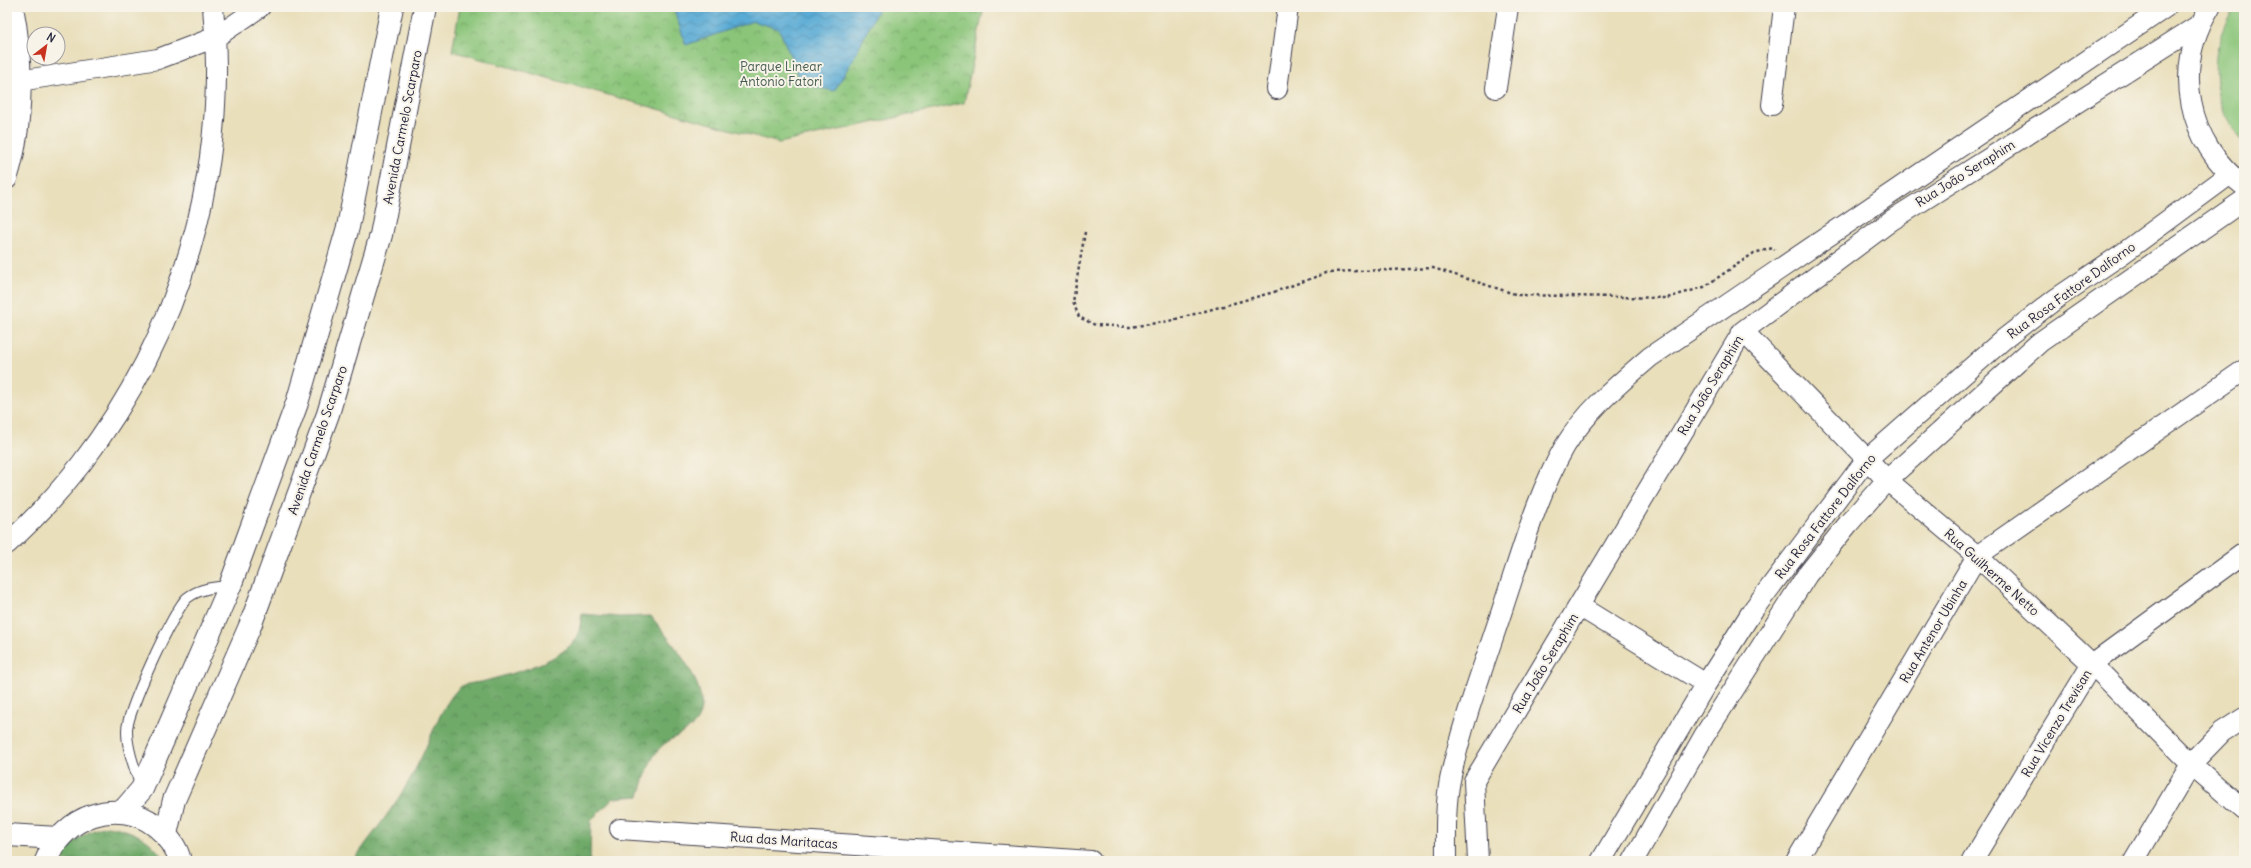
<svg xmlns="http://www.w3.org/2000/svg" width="2251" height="868" viewBox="0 0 2251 868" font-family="Delius,sans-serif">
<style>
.green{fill:#8ac579;stroke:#56745a}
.forest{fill:url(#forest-crowns);stroke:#486652}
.park{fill:url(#park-crowns);stroke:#56745a}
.water{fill:url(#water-waves);stroke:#3e6688}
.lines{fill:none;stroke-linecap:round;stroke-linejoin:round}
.service-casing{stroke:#403e4e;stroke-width:12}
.minor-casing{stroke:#403e4e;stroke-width:22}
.secondary-casing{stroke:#403e4e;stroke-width:24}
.path{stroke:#403e4e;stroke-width:2.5;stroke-dasharray:3 3;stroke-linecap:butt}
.service{stroke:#fff;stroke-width:10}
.minor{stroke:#fff;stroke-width:20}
.secondary{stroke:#fff;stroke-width:22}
.labels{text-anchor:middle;stroke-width:4;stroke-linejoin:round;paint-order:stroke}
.park-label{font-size:13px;fill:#465b51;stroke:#f7f3e8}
.street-label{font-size:13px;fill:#22223b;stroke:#f7f3e8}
</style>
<defs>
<pattern id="forest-crowns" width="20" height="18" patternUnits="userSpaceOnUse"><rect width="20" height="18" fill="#6faa69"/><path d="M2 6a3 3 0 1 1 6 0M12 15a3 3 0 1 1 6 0" fill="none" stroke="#5b8a58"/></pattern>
<pattern id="park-crowns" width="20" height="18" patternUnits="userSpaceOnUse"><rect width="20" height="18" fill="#8ac579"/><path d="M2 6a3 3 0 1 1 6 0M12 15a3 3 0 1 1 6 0" fill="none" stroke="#70a064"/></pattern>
<pattern id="water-waves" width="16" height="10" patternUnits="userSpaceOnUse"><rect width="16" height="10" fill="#5aabd5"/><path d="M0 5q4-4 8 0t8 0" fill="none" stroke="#4a8bae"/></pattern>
</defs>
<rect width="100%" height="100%" fill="#f7f3e8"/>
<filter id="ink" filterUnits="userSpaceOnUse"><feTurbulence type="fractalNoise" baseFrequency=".025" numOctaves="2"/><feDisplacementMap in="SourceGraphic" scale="8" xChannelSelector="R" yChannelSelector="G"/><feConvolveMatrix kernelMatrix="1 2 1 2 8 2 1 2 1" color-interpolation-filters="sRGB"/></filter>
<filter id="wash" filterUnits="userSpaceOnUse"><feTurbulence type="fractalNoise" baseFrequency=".012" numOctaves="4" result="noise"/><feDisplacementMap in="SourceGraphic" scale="16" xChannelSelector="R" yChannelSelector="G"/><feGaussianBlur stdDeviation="0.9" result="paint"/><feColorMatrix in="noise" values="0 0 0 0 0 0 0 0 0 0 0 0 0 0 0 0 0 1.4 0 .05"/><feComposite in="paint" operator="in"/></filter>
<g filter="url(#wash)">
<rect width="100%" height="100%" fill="#e9dfbb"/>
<path class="green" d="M2236 7H2244V142C2238 134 2230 126 2226 117 2209 82 2212 38 2236 7Z"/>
<path class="forest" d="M582 614 620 617 651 616C669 640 717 691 696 722 689 732 673 737 663 745 649 757 645 779 639 796L614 798 591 820 590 861H353C376 829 402 798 419 762 430 741 441 705 459 688 464 683 478 683 485 681 510 674 567 661 578 634 580 628 581 620 582 614Z
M107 826C130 829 153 839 164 861H62C70 840 87 831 107 826Z"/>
<path class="park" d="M460 7H984L964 103 779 143 452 51Z"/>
<path class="water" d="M673 7H879L852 61 834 91 802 84 779 29 753 21 686 45Z"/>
</g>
<g filter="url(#ink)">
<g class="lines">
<g class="service-casing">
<path id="service" d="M141 787C135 769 127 749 127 731 126 713 174 610 187 598 200 588 215 587 230 586"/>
</g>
<g class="minor-casing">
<path id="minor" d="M2210 7C2172 68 2187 143 2244 186
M7 85 19 81 158 59 216 37 260 7
M1496 88 1508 7
M1277 89 1288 7
M1772 105 1784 7
M7 179C24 126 24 62 13 7
M1743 331 1887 480 1977 556 2092 664 2191 764 2244 810
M7 544C34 520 59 492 81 464 181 334 229 170 213 7
M1579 606 1706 684
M620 829 1091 861
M1446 861C1446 834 1445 806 1450 780 1463 718 1487 658 1506 598 1523 547 1538 493 1565 446 1586 411 1620 383 1650 357L2166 7
M1478 861 1474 781 1743 331 1892 220 2199 25
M1601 861 1706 684 1753 610 1866 460 2004 339 2057 298 2122 254 2229 175
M1633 861 1704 736 1807 575 1848 524 1887 480 2040 342 2244 200
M1796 861 1977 556 2244 370
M1972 861 2092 664 2244 553
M2134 861 2191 764 2222 732 2244 718"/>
</g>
<g class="secondary-casing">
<path id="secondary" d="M123 811 142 789 230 586 297 403 348 227 392 7
M166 834 174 800 250 626 328 414 381 235 425 7
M7 835 58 838
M46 861C63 816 117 796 156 826 167 835 177 847 180 861"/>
</g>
<path class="path" d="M1085 232 1073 302 1079 317 1095 325 1130 327 1169 321 1274 292 1329 272 1388 270 1433 268 1518 295 1667 298 1704 287 1754 253 1773 248 1775 250"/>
<use href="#service" class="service"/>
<use href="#minor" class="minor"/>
<use href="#secondary" class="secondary"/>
</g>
</g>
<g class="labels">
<g class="park-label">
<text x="781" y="71">Parque Linear<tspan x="781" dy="15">Antonio Fatori</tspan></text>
</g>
<g class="street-label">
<text transform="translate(402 127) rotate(-79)" y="5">Avenida Carmelo Scarparo</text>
<text transform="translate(1965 173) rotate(-32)" y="5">Rua João Seraphim</text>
<text transform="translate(2071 290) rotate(-36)" y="5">Rua Rosa Fattore Dalforno</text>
<text transform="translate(1710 385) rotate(-59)" y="5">Rua João Seraphim</text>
<text transform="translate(317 440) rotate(-71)" y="5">Avenida Carmelo Scarparo</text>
<text transform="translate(1825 516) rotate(-52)" y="5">Rua Rosa Fattore Dalforno</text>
<text transform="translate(1992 572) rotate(42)" y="5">Rua Guilherme Netto</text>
<text transform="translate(1933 631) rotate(-59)" y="5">Rua Antenor Ubinha</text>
<text transform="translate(1545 663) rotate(-59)" y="5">Rua João Seraphim</text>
<text transform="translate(2056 723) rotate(-59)" y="5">Rua Vicenzo Trevisan</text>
<text transform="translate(784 840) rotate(4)" y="5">Rua das Maritacas</text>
</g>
</g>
<rect width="2251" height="868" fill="none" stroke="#f7f3e8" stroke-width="24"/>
<g transform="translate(46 46) rotate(31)"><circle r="19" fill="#f7f3e8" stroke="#a29fa3"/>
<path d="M0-3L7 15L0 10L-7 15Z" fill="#c8321e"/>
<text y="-6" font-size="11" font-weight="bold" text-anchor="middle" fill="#22223b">N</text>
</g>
</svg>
